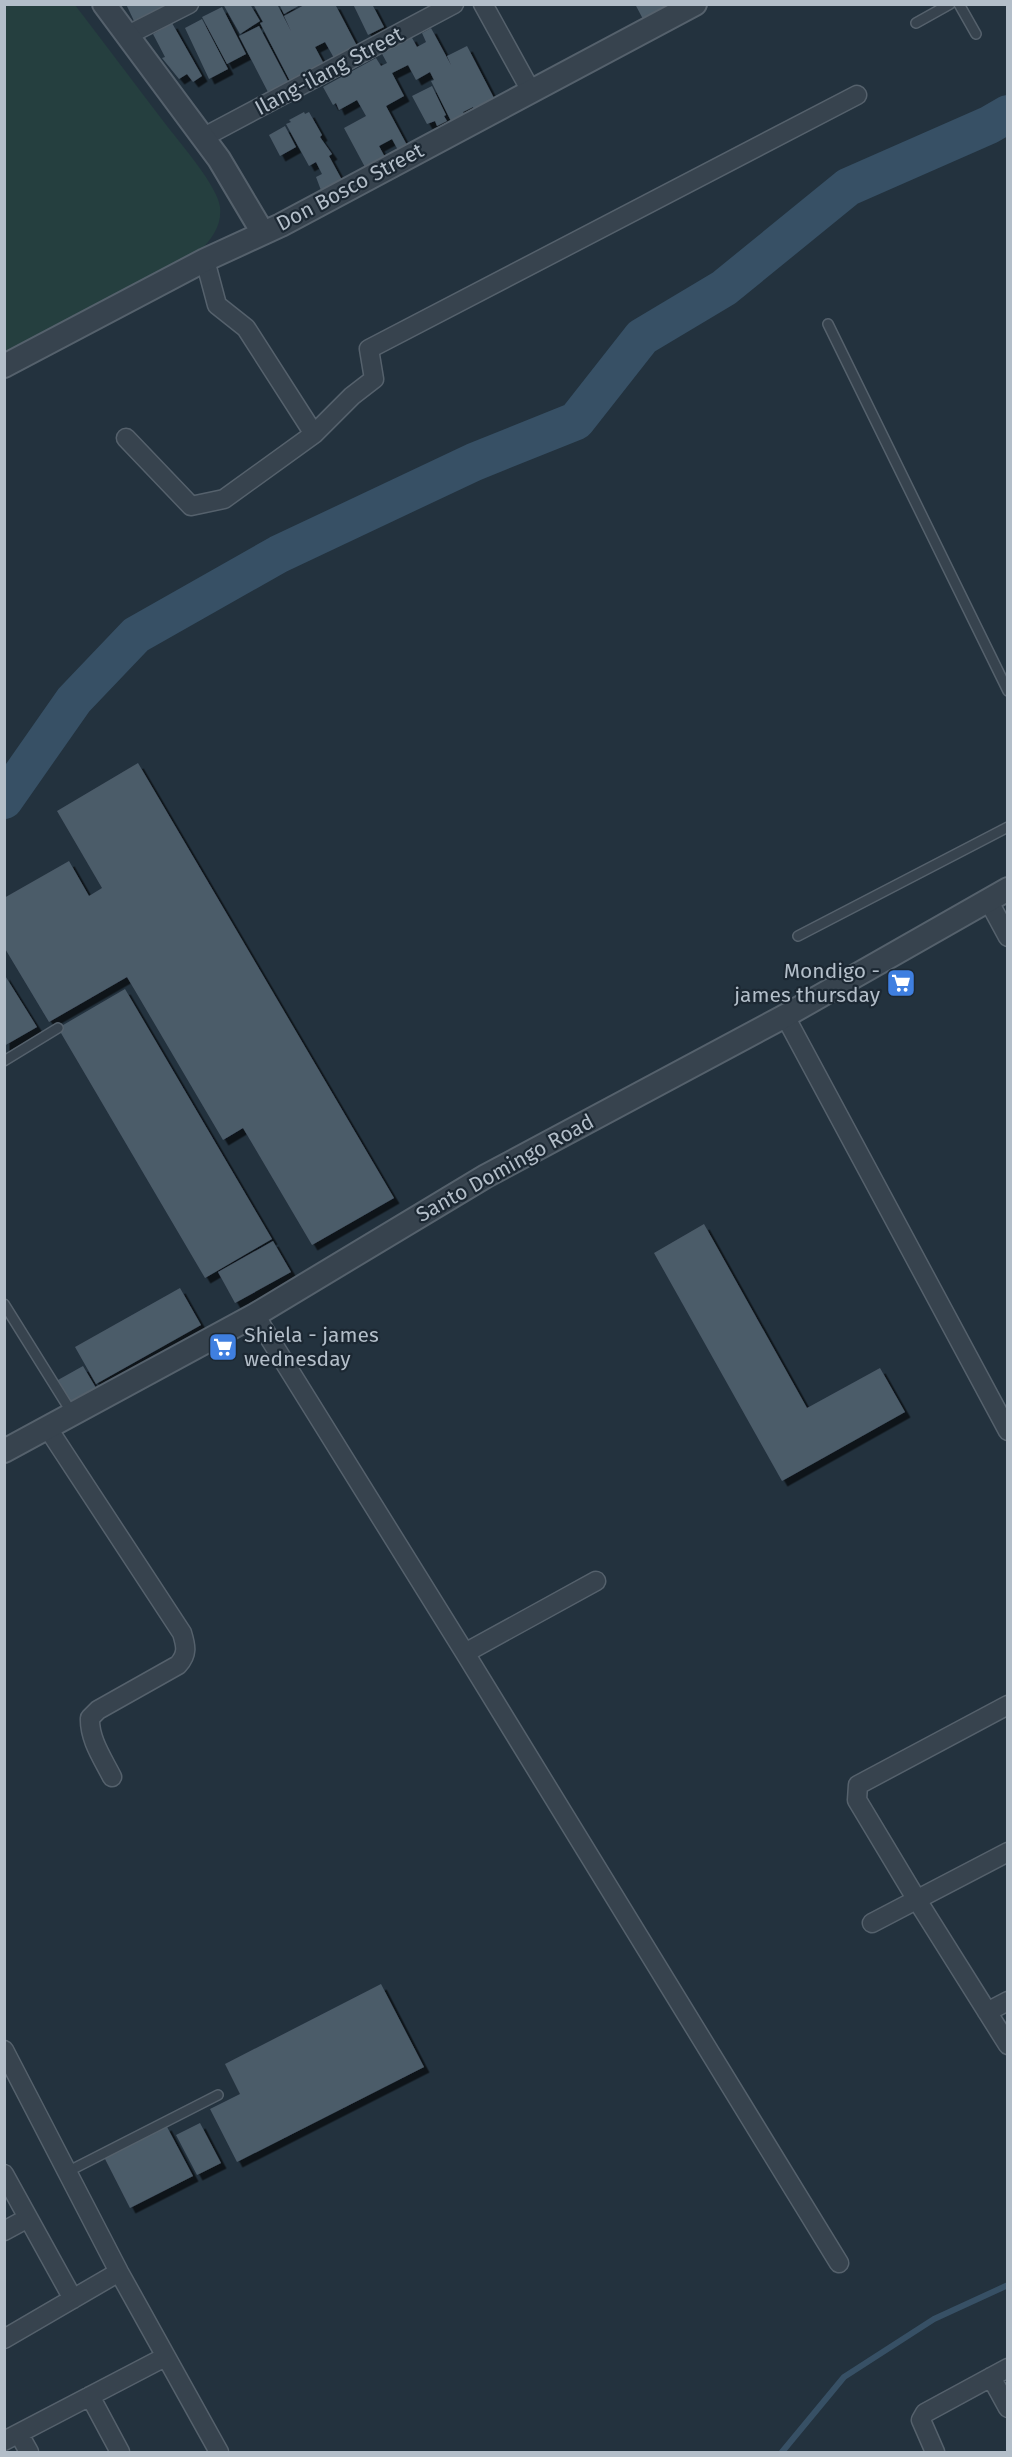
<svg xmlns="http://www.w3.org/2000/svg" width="1012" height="2457" viewBox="0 0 1012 2457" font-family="'Fira Sans',sans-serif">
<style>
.green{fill:#253f3f}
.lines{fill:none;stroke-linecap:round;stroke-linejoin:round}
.stream{stroke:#375065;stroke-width:6}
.river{stroke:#375065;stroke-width:38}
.building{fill:#4c5b69;filter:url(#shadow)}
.service-casing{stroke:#55616c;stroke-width:12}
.minor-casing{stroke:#55616c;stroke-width:21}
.tertiary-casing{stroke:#55616c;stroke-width:26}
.service{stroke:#37434e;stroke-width:9}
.minor{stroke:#37434e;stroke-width:18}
.tertiary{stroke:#37434e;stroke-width:22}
.labels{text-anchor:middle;stroke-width:4.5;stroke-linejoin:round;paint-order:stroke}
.street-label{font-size:21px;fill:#b3bec9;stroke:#1c2833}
.poi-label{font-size:21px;fill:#b3bec9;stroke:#1c2833;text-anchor:end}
</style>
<defs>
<filter id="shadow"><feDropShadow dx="5.5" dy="5.5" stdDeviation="0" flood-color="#0009"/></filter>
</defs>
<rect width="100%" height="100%" fill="#23323e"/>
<path class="green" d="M5 5H75C106 45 136 86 167 126 181 144 218 187 220 207 222 226 212 238 200 251L5 352Z"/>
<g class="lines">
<path class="stream" d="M782 2452 844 2377 934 2319 1008 2285"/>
<path class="river" d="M4 800 74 700 136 635 279 554 474 462 576 421 642 337 724 288 848 187 989 125 1008 114"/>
</g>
<path class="building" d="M126 4H168L134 21Z
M223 4H250L260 21 240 34Z
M253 4H277L291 31 284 16 306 4H335L357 46 334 58 325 42 315 47 324 64 291 83 260 23 263 22Z
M279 4H302L284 14Z
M353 4H372L384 27 368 35Z
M635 4H676L644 21Z
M222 7 246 54 227 64 202 17Z
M202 19 228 69 209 79 185 28Z
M172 23 202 76 193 82 187 74 179 79 162 58 165 57 153 34Z
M259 26 289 83 269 94 239 36Z
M431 28 451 65 447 56 467 46 495 100 475 111 473 107 463 112 465 116 452 123 431 81 434 80 430 72 416 80 408 65 392 73 404 96 386 106 408 147 399 152 392 139 379 146 386 159 366 169 344 128 366 116 357 100 339 110 336 103 333 105 323 87 376 58 381 66 387 63 381 52 411 36 417 47 426 42 422 33Z
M432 86 446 115 444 116 447 121 437 126 435 121 427 124 412 96Z
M304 112 305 114 309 112 322 135 320 137 332 154 329 156 342 180 322 193 316 177 322 174 316 162 309 166 286 124 291 122 289 120Z
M285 126 296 147 280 156 269 135Z
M138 763 394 1198 312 1245 243 1128 223 1140 127 977 49 1022 4 947V898L69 861 89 896 102 888 57 811Z
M4 974 37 1027 4 1046Z
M125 989 272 1239 205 1278 58 1028Z
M704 1224 807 1408 880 1368 905 1412 782 1481 654 1253Z
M273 1241 291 1272 235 1303 218 1272Z
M180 1288 201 1325 96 1384 75 1347Z
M83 1366 99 1393 65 1412 49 1385Z
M381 1984 424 2067 237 2162 210 2109 240 2094 225 2064Z
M200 2123 221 2163 197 2175 176 2135Z
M166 2125 193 2176 130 2208 104 2157Z"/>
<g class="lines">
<g class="service-casing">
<path id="service" d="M959 4 976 34
M916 23 950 4
M828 324 1008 691
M798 936 1008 827
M4 1061 58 1028
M4 1304 72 1413
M67 2172 218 2095"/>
</g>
<g class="minor-casing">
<path id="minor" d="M483 4 531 91
M126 36 189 4
M204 137 454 4
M205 260 217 305 246 328 314 434
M126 438 191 506 224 499 314 434 352 396 374 379 369 349 857 95
M988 900 1008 937
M785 1016 1008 1431
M255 1315 465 1653 839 2263
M47 1427 182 1633C186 1646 188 1654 178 1665L98 1710 90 1718C89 1739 103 1759 112 1777
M465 1653 596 1581
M1008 1705 858 1785 857 1800 917 1900 1008 2045
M872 1923 1008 1852
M987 2012 1008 2001
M4 2050 119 2272 219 2452
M4 2174 73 2299
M4 2231 28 2218
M4 2339 119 2272
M991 2377 1008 2408
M90 2396 120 2452
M19 2434 29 2452
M4 2441 165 2357
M935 2452 921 2420 925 2413 1008 2368"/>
</g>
<g class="tertiary-casing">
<path id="tertiary" d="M104 4 219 159 263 233
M4 366 205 260 281 225 695 4
M4 1451 255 1315 486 1176 785 1016 1008 889"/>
</g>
<use href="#service" class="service"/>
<use href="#minor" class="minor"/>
<use href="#tertiary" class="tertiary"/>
</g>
<defs>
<g id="supermarket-square" transform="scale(1.5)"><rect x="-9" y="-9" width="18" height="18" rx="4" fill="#3f7fe0" stroke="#1c2833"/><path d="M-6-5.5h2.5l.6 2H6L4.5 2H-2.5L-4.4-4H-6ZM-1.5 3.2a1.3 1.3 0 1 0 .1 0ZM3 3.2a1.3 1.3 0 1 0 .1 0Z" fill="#fff"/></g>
</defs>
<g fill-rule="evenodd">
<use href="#supermarket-square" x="901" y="983"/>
<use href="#supermarket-square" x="223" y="1347"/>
</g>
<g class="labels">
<g class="street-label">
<text transform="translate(329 71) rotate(-28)" y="7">Ilang-ilang Street</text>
<text transform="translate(350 187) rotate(-28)" y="7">Don Bosco Street</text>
<text transform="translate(505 1168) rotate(-29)" y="7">Santo Domingo Road</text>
</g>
<g class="poi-label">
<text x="880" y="978">Mondigo -<tspan x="880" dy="24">james thursday</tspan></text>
<text x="244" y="1342" text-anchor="start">Shiela - james<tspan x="244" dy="24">wednesday</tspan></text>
</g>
</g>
<rect width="1012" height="2457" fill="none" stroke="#b3bec9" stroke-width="12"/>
</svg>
